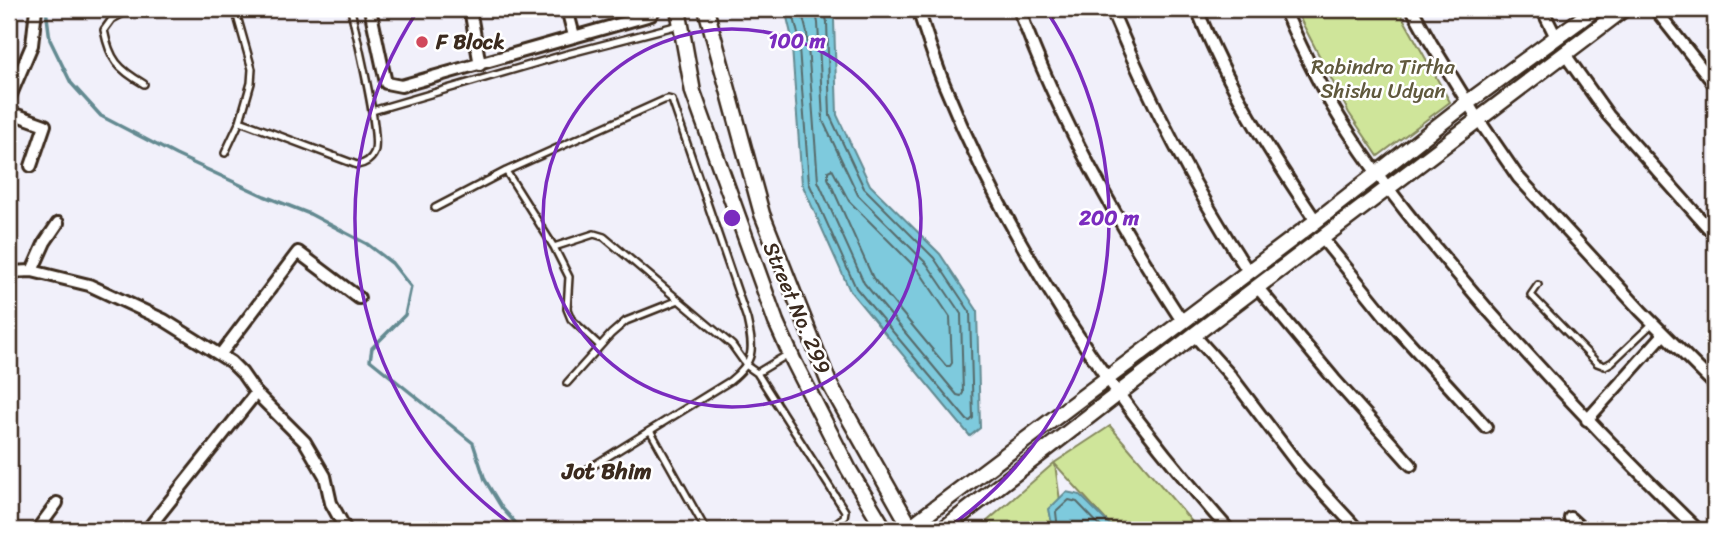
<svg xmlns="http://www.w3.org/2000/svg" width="1724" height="539" viewBox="0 0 1724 539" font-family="Sriracha,sans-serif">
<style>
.green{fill:#cfe59a;stroke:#85885c;stroke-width:2}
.water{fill:#7ecadd;stroke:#638a91;stroke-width:2}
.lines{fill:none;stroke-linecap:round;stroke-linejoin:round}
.shore{stroke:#566a6a;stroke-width:2}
.stream{stroke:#638a91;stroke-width:3.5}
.lane-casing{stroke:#3b2a1e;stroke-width:10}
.street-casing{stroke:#3b2a1e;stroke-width:16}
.secondary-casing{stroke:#3b2a1e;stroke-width:19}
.lane{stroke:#fff;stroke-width:5}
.street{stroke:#fff;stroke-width:10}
.secondary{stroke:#fff;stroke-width:14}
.ring{fill:none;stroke:#7b2cbf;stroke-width:3.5}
.poi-dot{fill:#d1495b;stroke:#fff;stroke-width:2.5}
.labels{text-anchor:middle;stroke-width:5;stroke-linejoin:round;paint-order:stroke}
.poi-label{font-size:21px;font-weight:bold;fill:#3b2a1e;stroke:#fff;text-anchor:start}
.park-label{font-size:21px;fill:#60593d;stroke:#fff}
.street-label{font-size:21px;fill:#3b2a1e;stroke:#fff}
.neighbourhood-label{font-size:23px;font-weight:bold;fill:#3b2a1e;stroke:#fff}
.centre{fill:#7b2cbf;stroke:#fff;stroke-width:3.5}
.ring-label{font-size:21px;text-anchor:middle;font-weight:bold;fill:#7b2cbf;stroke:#fff;stroke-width:5;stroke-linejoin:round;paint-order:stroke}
</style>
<rect width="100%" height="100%" fill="#f1f0fa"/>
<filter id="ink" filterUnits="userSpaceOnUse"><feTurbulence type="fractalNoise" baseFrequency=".0143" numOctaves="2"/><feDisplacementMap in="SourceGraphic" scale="14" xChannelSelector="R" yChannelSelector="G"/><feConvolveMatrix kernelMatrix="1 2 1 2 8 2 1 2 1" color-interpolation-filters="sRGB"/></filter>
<g filter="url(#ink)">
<path class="green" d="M1295 9H1398L1450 102 1378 156 1349 113Z
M1110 426 1199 530H1115L1055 464 1064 530H977L1054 463Z"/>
<path class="water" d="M785 9H830L834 20 837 115 870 185 940 254 977 310 980 428 970 436 850 291 802 184 791 34Z
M1066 492 1080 495 1115 530H1053L1049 509Z"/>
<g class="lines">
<path class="shore" d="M792 9 798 34 809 183 856 288 967 420 970 421 973 418 970 312 934 258 864 188 830 116 827 22 824 9
M801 9 807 33 818 181 864 283 957 395 961 396 963 393 961 314 927 264 858 195 823 121 818 23 815 9
M832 169 849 201 919 271 950 317 952 363 950 366H946L873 278 828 178V171Z
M1058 530 1056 512 1069 500 1077 502 1104 530"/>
<path class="stream" d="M46 9 50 40 71 83 101 116 176 155 264 196 310 214 367 244 392 263 411 287 405 315 372 348 370 360 473 443 485 480 502 508 522 530"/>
<g class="lane-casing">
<path id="lane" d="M131 9 112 19 104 30C110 60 118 69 144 84
M235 9 252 69 251 83 240 121 357 165C364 164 371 160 374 153 382 137 355 32 351 9
M372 111 567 54 679 25
M225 153 240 121
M506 171 554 247 569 277 567 309 571 319 600 346
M435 208 506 171 664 100 668 99 672 100 747 319C754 350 755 361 730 381L583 472
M554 247 594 234 604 237 732 345 747 366 757 373 845 511 844 517 827 530
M1538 285 1531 295 1597 363 1605 366 1612 362 1653 323
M757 373 790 353
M567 383 611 334 626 321 679 300
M651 432 706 530"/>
</g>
<g class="street-casing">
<path id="street" d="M370 9 386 83 401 86 651 15 655 9
M470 9 480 65
M567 9 574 36
M918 9C926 34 934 59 944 84 1011 249 1111 398 1229 530
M1019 9C1059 120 1118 223 1182 321
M1111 9C1149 99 1194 189 1248 271
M1197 9C1226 84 1271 154 1316 221
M1284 9C1302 50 1323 94 1348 131 1389 195 1440 253 1489 311 1556 387 1625 460 1698 530
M1412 9 1431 43 1474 113 1518 177 1641 311 1715 385
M1542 9 1556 37
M1655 9 1715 85
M1564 53 1608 115 1711 231
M9 99 32 45 36 9
M9 112 45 125 31 166
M1322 238 1386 317 1486 427
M32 271 45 242 58 223
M9 272 32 271 89 285 164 320 231 362 242 373 256 393 305 442 325 476 331 503 346 530
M1258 288 1334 379 1411 465
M1194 335 1230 375 1300 467 1358 530
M220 355 298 252 359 298
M1587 420 1664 334
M1570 518 1583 530
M37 530 57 503
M147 530 256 393"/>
</g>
<g class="secondary-casing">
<path id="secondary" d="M678 9 693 92 776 322 794 362 849 470 885 530
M706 9 762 214 787 277 829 383 912 530
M906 530 1316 221 1467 103 1595 9
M942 530 1194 335 1624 9"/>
</g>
<use href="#lane" class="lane"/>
<use href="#street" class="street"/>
<use href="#secondary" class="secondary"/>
</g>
</g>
<g class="ring">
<circle cx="732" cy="218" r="189"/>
<path d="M518 529A377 377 0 0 1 418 10M1046 10A377 377 0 0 1 946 529"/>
</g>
<circle class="poi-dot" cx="422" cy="42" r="7"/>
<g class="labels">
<g class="poi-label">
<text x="436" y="49">F Block</text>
</g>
<g class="park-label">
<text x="1383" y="74">Rabindra Tirtha<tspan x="1383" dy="24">Shishu Udyan</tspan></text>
</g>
<g class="street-label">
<text transform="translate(797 308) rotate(67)" y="7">Street No. 299</text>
</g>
<g class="neighbourhood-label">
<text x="607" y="479">Jot Bhim</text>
</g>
</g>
<circle cx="732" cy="218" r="10" class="centre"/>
<g class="ring-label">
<text x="797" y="48">100 m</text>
<text x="1109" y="225">200 m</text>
</g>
<rect width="1724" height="539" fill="none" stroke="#fff" stroke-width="35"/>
<rect x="18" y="18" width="1689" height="504" fill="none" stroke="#3b2a1e" stroke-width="2.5" filter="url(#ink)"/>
</svg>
